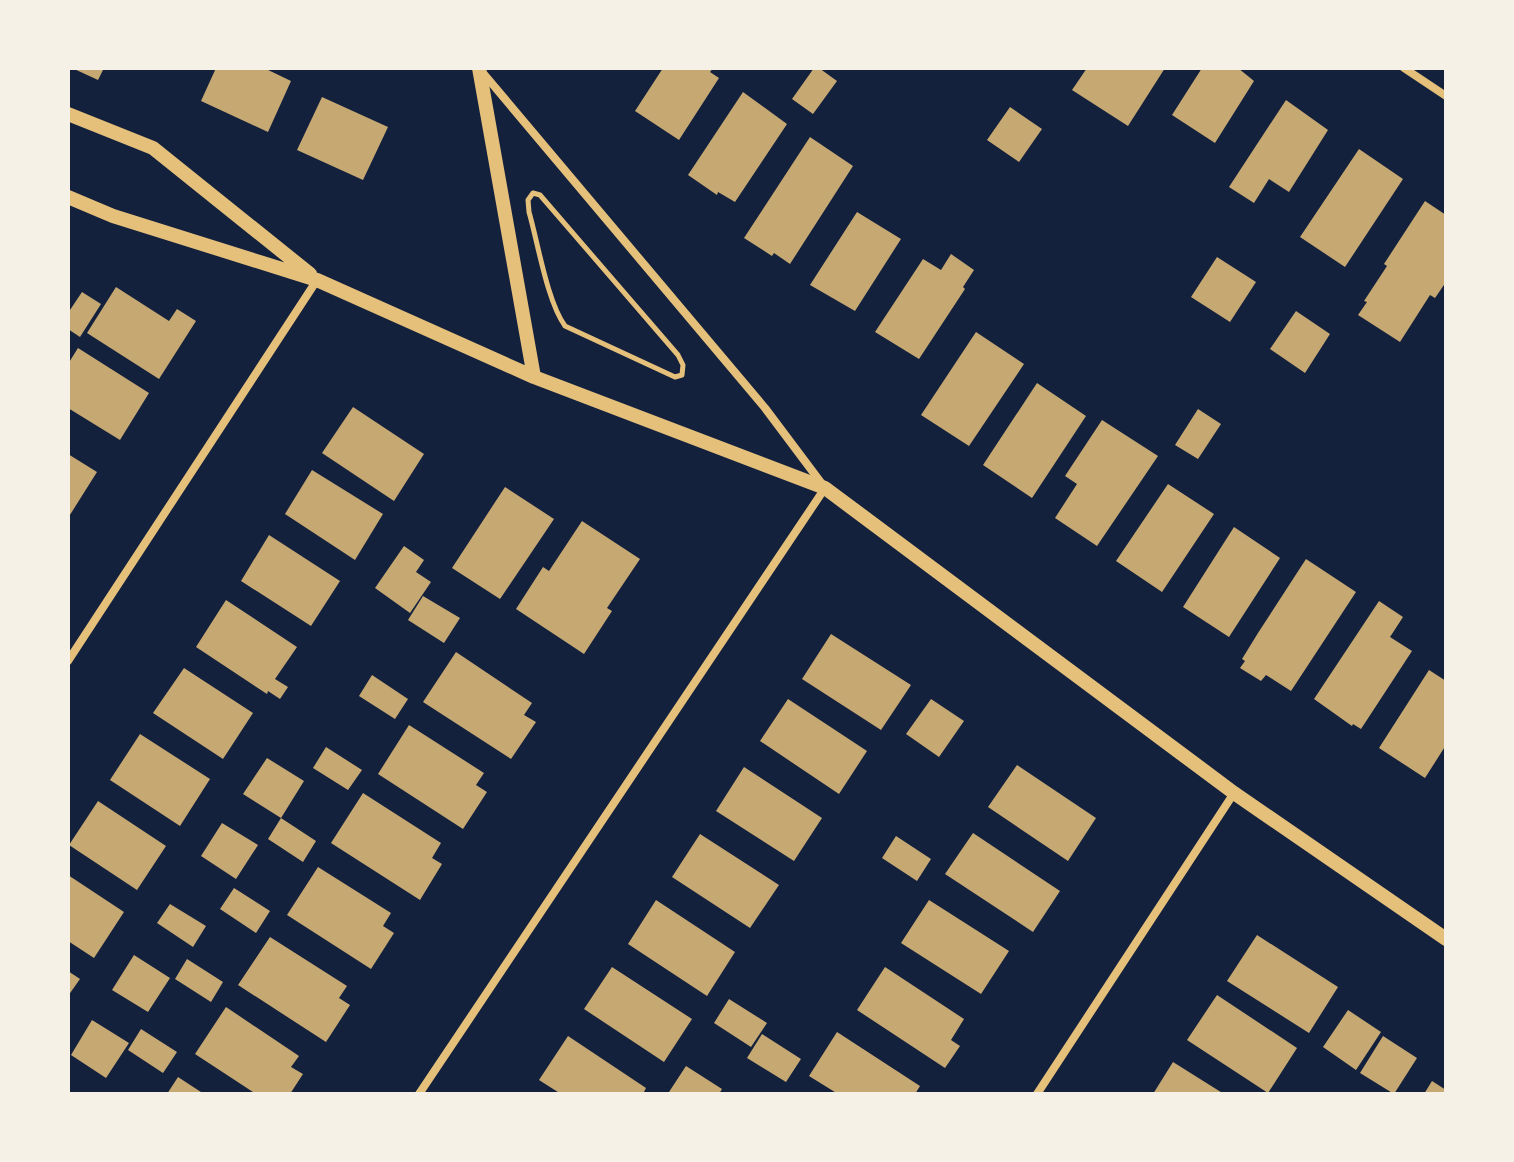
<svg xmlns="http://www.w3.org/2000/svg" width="1514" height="1162" viewBox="0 0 1514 1162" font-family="Raleway,sans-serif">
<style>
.building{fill:#c6a872}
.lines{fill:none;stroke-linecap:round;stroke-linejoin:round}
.path{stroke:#e5c07b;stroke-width:5}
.minor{stroke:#e5c07b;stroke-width:8}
.tertiary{stroke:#e5c07b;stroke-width:14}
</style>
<rect width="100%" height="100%" fill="#14213d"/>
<path class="building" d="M72 68H104L98 80Z
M216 68H264L291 81 268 132 201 101Z
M663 68H713L710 72 719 78 679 140 635 111Z
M814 68H819L837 81 813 114 792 99Z
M1087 68H1165L1128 126 1072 90Z
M1202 68H1238L1254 81 1215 143 1172 115Z
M743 92 787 124 735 202 718 192 717 195 688 175Z
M322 97 388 127 363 180 297 150Z
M1286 100 1328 130 1289 192 1269 179 1254 203 1229 187Z
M1010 107 1042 129 1019 162 987 140Z
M810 137 853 166 790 264 774 253 772 256 744 238Z
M1359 149 1403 179 1345 267 1300 237Z
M1425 201 1446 215V282L1435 298 1430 295 1400 342 1358 315 1367 302 1364 301 1387 266 1384 264Z
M857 212 901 239 855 311 810 285Z
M951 254 974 270 963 287 965 289 919 359 875 332 923 259 941 270Z
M1217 257 1256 282 1230 322 1191 297Z
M116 287 169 321 177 309 196 321 159 379 87 333Z
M82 292 101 304 80 337 68 329V313Z
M1296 311 1330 334 1305 373 1270 349Z
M976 332 1024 364 969 446 921 415Z
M78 348 149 393 120 440 68 408V364Z
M1037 383 1086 416 1032 498 983 465Z
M353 407 424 454 394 501 322 453Z
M1198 409 1221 424 1198 459 1175 445Z
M1102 420 1158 456 1097 546 1055 518 1077 484 1065 476Z
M68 454 97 472 68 518Z
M312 470 383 514 355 560 285 514Z
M1168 484 1214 514 1162 592 1116 561Z
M505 487 554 519 500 599 452 568Z
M582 521 640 559 607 608 612 611 584 654 516 609 543 567 549 571Z
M1234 527 1280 558 1229 637 1183 607Z
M269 535 340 581 311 626 241 581Z
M404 546 424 560 416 572 431 582 410 613 375 588Z
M1306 559 1356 592 1291 691 1266 675 1261 681 1240 668 1245 661 1242 659 1258 633Z
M423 596 460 618 444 643 408 620Z
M226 600 297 647 275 679 288 687 280 699 268 691 267 694 196 647Z
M1379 601 1403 617 1390 637 1412 651 1361 729 1353 724 1352 726 1314 699Z
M831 634 911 685 881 730 802 679Z
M456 652 532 703 524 715 536 722 511 759 423 702Z
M184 668 253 713 223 759 153 713Z
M1429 670 1446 681V745L1425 778 1379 748Z
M372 675 408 699 395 719 359 696Z
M788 699 867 751 839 794 760 741Z
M931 699 964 721 939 757 906 734Z
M409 725 484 773 476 785 487 792 463 829 378 774Z
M140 734 210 779 180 826 110 780Z
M326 747 362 770 348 790 313 768Z
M267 758 304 781 281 818 243 794Z
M1017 765 1096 818 1068 861 988 807Z
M744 767 822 818 794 861 716 811Z
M363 793 441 843 432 858 442 864 420 900 331 843Z
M98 801 166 846 137 890 69 845Z
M281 818 316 841 303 862 268 839Z
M222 823 258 845 236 879 201 856Z
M973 833 1060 891 1033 932 945 874Z
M700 834 779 885 750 928 672 877Z
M896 836 931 859 917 881 882 858Z
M318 867 391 913 383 926 394 933 371 969 287 915Z
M68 875 124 912 94 958 68 941Z
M234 888 270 911 256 933 220 909Z
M656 900 735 952 707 996 628 944Z
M929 900 1009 951 981 994 901 943Z
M170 904 206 926 193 947 157 923Z
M1257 935 1338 987 1309 1033 1227 981Z
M270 937 347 986 339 998 350 1005 326 1042 238 985Z
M134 955 170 978 148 1012 112 990Z
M187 959 223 982 211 1002 175 979Z
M612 967 692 1019 664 1062 584 1009Z
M885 967 964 1019 951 1040 960 1046 945 1068 857 1010Z
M68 971 80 979 68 996Z
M1217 995 1297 1048 1268 1093 1187 1040Z
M729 999 767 1023 751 1047 714 1023Z
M226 1007 299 1056 291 1067 303 1074 290 1094H256L195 1054Z
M1348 1010 1381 1032 1356 1070 1323 1047Z
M92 1020 129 1043 106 1078 71 1055Z
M141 1029 177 1052 163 1073 128 1050Z
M837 1032 920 1086 915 1094H838L809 1076Z
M762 1034 801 1059 786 1082 747 1058Z
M568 1036 646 1088 643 1094H561L539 1080Z
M1383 1036 1417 1058 1394 1094 1360 1073Z
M1173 1062 1224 1094H1153Z
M686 1066 722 1089 719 1094H673L669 1092Z
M178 1077 204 1094H167Z
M1432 1081 1446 1090V1094H1424Z"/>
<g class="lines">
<path class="path" d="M533 193 540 195 678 355 683 365 682 375 675 377 565 326C547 301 538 243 529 212L528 200Z"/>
<path class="minor" d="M1404 68 1446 96
M68 661 317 280
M419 1094 825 488 765 408 483 73
M1037 1094 1234 793"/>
<path class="tertiary" d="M479 68 534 377
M68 114 153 148 310 274
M68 197 113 216 317 280 534 377 825 488 1234 793 1446 939"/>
</g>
<rect width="1514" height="1162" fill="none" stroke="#f6f1e7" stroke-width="140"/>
</svg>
